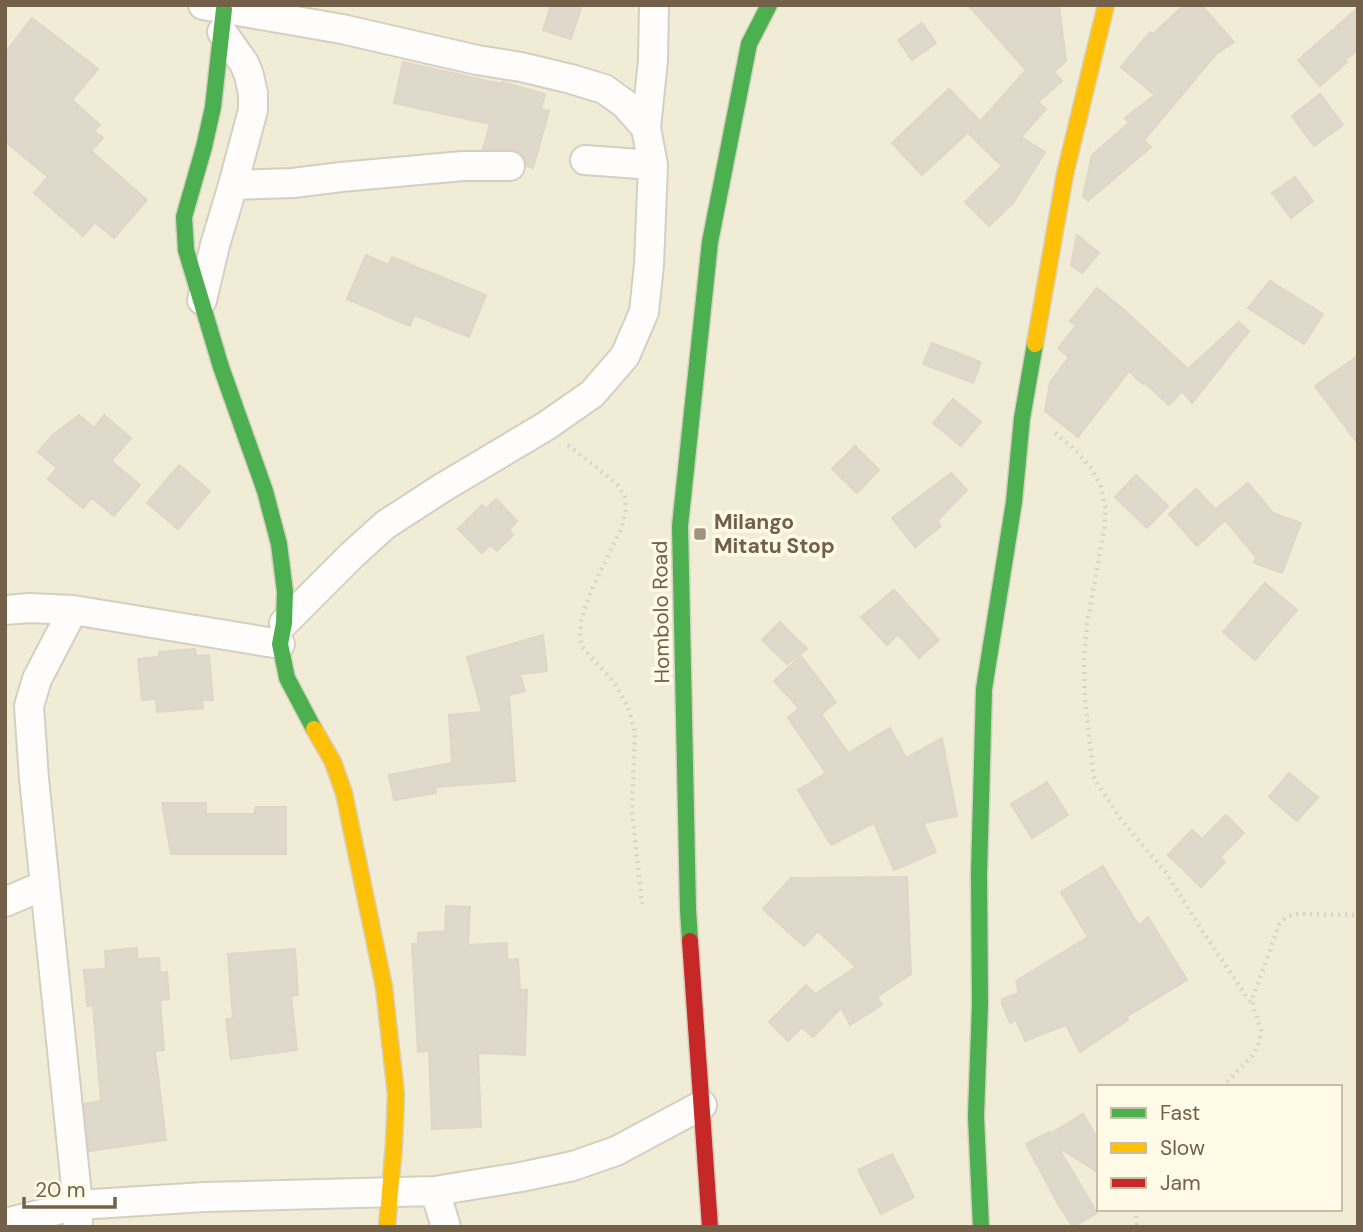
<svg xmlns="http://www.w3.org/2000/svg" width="1363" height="1232" viewBox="0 0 1363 1232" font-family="'DM Sans',sans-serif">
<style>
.residential{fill:#f1ecd6;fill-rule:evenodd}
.building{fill:#dfd9cc;stroke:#ded7c8;stroke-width:2}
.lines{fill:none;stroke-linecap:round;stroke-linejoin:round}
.street-casing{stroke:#d4cfc1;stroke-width:32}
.fast-casing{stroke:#d6d0c3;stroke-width:19}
.slow-casing{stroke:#d6d0c3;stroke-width:19}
.jam-casing{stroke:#d6d0c3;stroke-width:19}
.path{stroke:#d9d3ca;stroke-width:4.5;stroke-dasharray:2 5;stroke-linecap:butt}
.street{stroke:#fefdfb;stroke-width:28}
.fast{stroke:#4caf50;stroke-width:16}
.slow{stroke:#ffc107;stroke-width:16}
.jam{stroke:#c62828;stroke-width:16}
.poi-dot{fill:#a0937f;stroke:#fffbe6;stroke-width:2.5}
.labels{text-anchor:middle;stroke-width:7;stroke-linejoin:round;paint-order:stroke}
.poi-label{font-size:21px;font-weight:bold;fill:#726048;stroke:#fffbe6;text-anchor:start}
.street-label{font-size:21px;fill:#726048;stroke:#fffbe6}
</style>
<rect width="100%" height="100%" fill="#f6f3e6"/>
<path class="residential" d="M5 5H1358V1227H5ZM1099 1087H1340V1209H1099Z"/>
<path class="building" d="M551 5H582L571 39 543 30Z
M968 5H1059L1066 61 1054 72 1062 81 1038 102 1046 109 1021 137 1045 152 1013 203 989 226 965 202 1002 166 969 134 1026 70Z
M1184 5H1201L1234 42 1216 54 1144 140 1151 147 1088 201 1083 196 1092 155 1129 123 1125 118 1155 95 1121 67 1150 32 1153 34Z
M1358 8V50L1345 60 1347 62 1320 86 1298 60Z
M32 18 98 69 72 100 100 125 94 131 103 138 91 151 147 200 114 238 95 222 83 236 34 193 48 177 5 141V53Z
M922 23 936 43 912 60 898 40Z
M403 62 501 84 502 82 545 94 541 109 549 111 533 168 527 166 524 157 518 151 510 149H483L490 124 394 103Z
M949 89 980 121 922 175 892 143Z
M1320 94 1343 125 1314 146 1292 116Z
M1295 177 1313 201 1291 218 1272 193Z
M1077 235 1099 253 1082 273 1071 265Z
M366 255 388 265 392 257 486 295 469 337 414 315 410 326 347 299Z
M1270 281 1323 314 1304 344 1248 308Z
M1097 288 1122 308 1188 369 1239 322 1249 331 1192 403 1182 391 1169 405 1144 382 1143 384 1129 371 1078 437 1045 411 1050 383 1069 357 1058 348 1076 326 1070 321Z
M932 343 981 362 973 383 923 364Z
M1358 356V444L1315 386Z
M953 399 981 422 961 446 933 423Z
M79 415 94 428 104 415 131 438 111 461 140 485 114 516 92 498 83 508 48 479 57 468 38 452 54 434Z
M855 446 879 470 857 493 832 469Z
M179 465 210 491 178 529 147 503Z
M951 473 967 490 937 521 941 526 915 547 892 518Z
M1136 475 1168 506 1147 528 1115 497Z
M1248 483 1273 513 1301 523 1282 573 1254 563 1256 557 1225 520 1197 546 1169 514 1196 489 1218 512 1216 509Z
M496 499 517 521 509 530 513 535 497 551 490 545 482 553 458 529 482 505 486 509Z
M1265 583 1297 610 1255 660 1223 632Z
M894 590 939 640 919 658 898 634 887 645 861 617Z
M780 622 807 649 787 664 762 640Z
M543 635 547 671 520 674 525 691 509 695 515 781 435 787 436 793 394 800 389 775 452 763 449 715 482 712 467 657Z
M195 649 196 656 209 655 213 700H202L203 708 157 712 156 699 142 700 138 659 159 657V652Z
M801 656 836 702 821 714 848 753 890 728 906 758 942 738 957 816 923 823 936 852 894 870 874 823 831 845 798 790 826 773 788 718 799 708 774 681Z
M1289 773 1318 797 1297 821 1269 797Z
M1047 782 1068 815 1032 838 1011 804Z
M162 803H206V814H254L256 807H286V854H171Z
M1226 815 1244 833 1220 857 1225 862 1201 887 1168 855 1192 830 1202 839Z
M1103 866 1139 926 1148 917 1187 980 1126 1017 1128 1020 1080 1052 1066 1025 1025 1041 1016 1020 1010 1023 1002 1004V999L1019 993 1016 981 1088 937 1061 892Z
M907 877 911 974 877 997 882 1005 850 1025 841 1008 813 1037 802 1027 788 1041 769 1022 806 985 815 994 856 967 818 931 804 946 763 909 791 878Z
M446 906 470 907 468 945 507 943V960L518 959 520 990H527L525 1055 478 1053 481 1127 432 1129 429 1051 418 1052 412 944H418V933L445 931Z
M137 948V959L159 958 160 973 167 972 169 999 160 1000 164 1050 155 1051 166 1140 89 1151 84 1104 101 1101 93 1005 87 1006 84 970 106 969 105 951Z
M295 949 298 995 291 996 297 1050 231 1059 226 1019 233 1018 228 954Z
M1083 1114 1099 1141V1173L1058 1147 1097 1213 1073 1227 1058 1204 1026 1144 1049 1132 1050 1134Z
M892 1154 914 1197 881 1214 858 1170Z"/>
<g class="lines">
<g class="street-casing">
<path id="street" d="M203 5 342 29 477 60 521 67 571 79 604 89 625 104 646 128 653 165 649 265 644 312 625 356 592 394 546 426 442 488 385 525 352 555 284 623
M646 128 653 60 654 5
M585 160 653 165
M233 185 293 183 341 177 463 166H510
M202 300 215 245 233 185 253 110V94L249 75 244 63 222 32
M5 610 30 608 73 610 280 644
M73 610 37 679 29 706 34 779 78 1205V1227
M5 902 45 885
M435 1191 446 1227
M5 1223 78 1205 204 1197 435 1191 521 1177 573 1166 616 1151 702 1105"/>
</g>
<g class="fast-casing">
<path id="fast" d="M224 9 213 107 204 147 184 217 186 250 221 367 265 491 279 544 285 592 284 623 280 644 287 678 314 729
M690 941 688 909 680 526 710 242 749 44 769 5
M981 1227 976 1116 980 1004 979 875 984 689 1014 502 1022 418 1035 344"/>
</g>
<g class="slow-casing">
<path id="slow" d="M1035 344 1065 174 1106 5
M314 729 333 762 344 793 384 987 396 1094 394 1144 387 1227"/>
</g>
<g class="jam-casing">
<path id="jam" d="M690 941 710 1227"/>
</g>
<path class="path" d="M1055 433 1072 447 1092 469 1101 487 1105 507V525L1087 624 1084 660 1085 699 1094 779 1123 822 1167 874 1201 929 1253 1006
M568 445 617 484 625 496 626 507 622 527 591 591 581 620 580 637 582 647 614 682 627 705 635 731 632 812 642 904
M1222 1087 1254 1054 1260 1040 1261 1030 1253 1006V997L1279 925C1284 918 1289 915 1297 914L1358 915
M1136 1209 1137 1227"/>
<use href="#street" class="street"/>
<use href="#fast" class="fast"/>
<use href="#slow" class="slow"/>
<use href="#jam" class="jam"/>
</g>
<rect class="poi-dot" x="693" y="527" width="14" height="14" rx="3.5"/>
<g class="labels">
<g class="poi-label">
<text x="714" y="529">Milango<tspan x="714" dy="24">Mitatu Stop</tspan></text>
</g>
<g class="street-label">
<text transform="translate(661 612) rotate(-91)" y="7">Hombolo Road</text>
</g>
</g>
<rect width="1363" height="1232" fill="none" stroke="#726048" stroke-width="14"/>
<rect x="1097" y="1085" width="245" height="126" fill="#fffbe6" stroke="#c7bda7" stroke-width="2"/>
<rect x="1111" y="1108" width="35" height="10" fill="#4caf50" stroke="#c7bda7" stroke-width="2"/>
<text x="1160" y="1120" font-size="21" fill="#726048">Fast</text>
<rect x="1111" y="1143" width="35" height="10" fill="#ffc107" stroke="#c7bda7" stroke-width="2"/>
<text x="1160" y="1155" font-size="21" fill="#726048">Slow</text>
<rect x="1111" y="1178" width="35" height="10" fill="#c62828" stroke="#c7bda7" stroke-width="2"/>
<text x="1160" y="1190" font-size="21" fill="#726048">Jam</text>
<path d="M24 1197v10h91v-10" fill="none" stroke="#726048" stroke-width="3.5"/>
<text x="35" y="1197" font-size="21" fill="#726048" stroke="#fffbe6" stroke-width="5" paint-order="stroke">20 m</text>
</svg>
